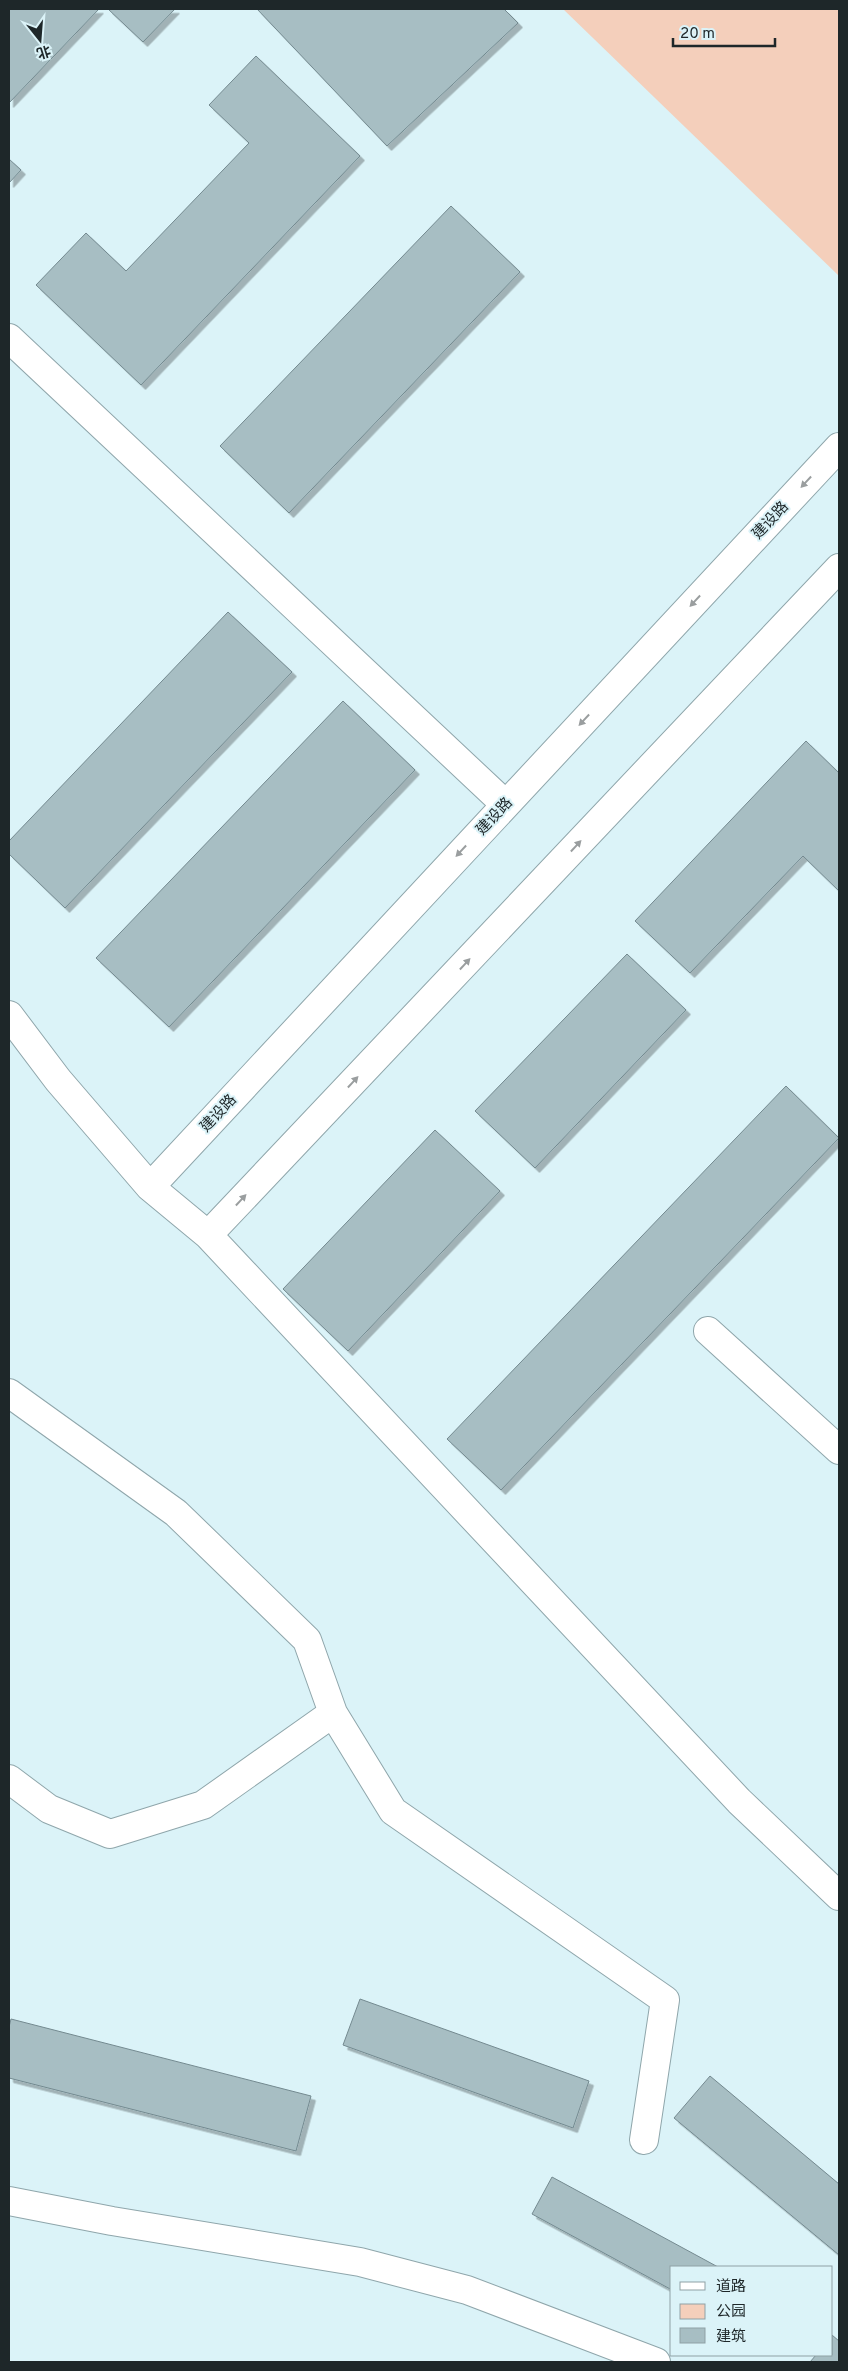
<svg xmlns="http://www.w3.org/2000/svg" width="848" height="2371" viewBox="0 0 848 2371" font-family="Overpass,'Noto Sans SC',sans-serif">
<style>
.green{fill:#f4cfbb}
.building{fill:#a7bec3;stroke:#748a90;filter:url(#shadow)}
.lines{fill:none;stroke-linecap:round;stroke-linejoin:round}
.minor-casing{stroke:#8fa6ab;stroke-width:30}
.minor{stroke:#fff;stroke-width:28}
.oneway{fill:#9a9e9f}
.labels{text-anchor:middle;stroke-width:4;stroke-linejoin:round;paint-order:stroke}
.street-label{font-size:15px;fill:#1e2729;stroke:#dbf3f8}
</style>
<defs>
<filter id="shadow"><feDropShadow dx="4.5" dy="4.5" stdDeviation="0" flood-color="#0004"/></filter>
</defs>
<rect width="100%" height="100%" fill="#dbf3f8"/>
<path class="green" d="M563 9H839V276Z"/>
<path class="building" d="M9 9H99L9 103Z
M108 9H175L143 42Z
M257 9H504L518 23 387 146Z
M256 56 360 156 141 385 36 285 86 233 126 271 249 143 209 105Z
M9 159 21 170 9 183Z
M451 206 520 272 289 513 220 446Z
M228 612 292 672 65 908 9 854V841Z
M343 701 415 770 169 1027 96 958Z
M806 741 839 773V891L803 856 690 973 635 921Z
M627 954 686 1010 535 1168 475 1111Z
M786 1086 839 1138 501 1490 447 1439Z
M435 1130 500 1191 348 1351 283 1289Z
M360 1999 589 2081 573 2128 343 2045Z
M11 2019 311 2096 296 2151 9 2078V2027Z
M710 2076 839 2184V2255L674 2118Z
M552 2177 718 2267H672V2290L532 2214Z
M832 2335 839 2341V2362H810L816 2355H832Z"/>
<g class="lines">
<g class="minor-casing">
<path id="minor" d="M9 338 505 804
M9 1015 58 1080 150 1187 208 1235 739 1801 839 1896
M150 1187 839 447
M208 1235 839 568
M708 1331 839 1450
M9 1393 176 1513 307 1640 333 1713 393 1811 665 2000 644 2140
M9 1779 49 1809 110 1834 203 1805 333 1713
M9 2201 112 2221 360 2262 467 2290 656 2362"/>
</g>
<use href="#minor" class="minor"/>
</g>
<defs><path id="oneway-solid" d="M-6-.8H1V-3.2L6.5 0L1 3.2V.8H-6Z" transform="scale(1.25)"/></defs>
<g class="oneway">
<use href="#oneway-solid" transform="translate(806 482) rotate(133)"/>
<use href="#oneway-solid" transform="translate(695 601) rotate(133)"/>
<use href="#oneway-solid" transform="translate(584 720) rotate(133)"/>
<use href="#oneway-solid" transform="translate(576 846) rotate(-47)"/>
<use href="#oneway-solid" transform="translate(461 851) rotate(133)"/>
<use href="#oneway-solid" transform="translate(465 964) rotate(-47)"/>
<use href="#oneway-solid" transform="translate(353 1082) rotate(-47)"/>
<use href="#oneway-solid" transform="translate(241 1200) rotate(-47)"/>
</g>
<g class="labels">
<g class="street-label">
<text transform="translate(770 520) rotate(-47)" y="5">建设路</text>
<text transform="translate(494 816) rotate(-47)" y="5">建设路</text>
<text transform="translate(218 1113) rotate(-47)" y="5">建设路</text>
</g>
</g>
<rect width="848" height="2371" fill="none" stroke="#1e2729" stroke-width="20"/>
<rect x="670" y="2266" width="162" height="90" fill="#dbf3f8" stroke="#8fa1a5"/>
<rect x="680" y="2282" width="25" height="8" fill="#ffffff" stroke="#8fa1a5"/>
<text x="716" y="2291" font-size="15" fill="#1e2729">道路</text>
<rect x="680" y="2304" width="25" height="15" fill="#f4cfbb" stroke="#8fa1a5"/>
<text x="716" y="2316" font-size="15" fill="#1e2729">公园</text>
<rect x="680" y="2328" width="25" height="15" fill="#a7bec3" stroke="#8fa1a5"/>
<text x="716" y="2341" font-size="15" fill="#1e2729">建筑</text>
<g transform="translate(40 40) rotate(163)" stroke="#dbf3f8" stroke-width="4" paint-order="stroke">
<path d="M0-4L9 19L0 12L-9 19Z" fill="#1e2729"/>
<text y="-8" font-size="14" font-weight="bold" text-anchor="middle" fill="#1e2729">北</text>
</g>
<path d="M673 38v8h102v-8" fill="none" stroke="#1e2729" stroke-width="2.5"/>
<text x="680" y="38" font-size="15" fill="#1e2729" stroke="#dbf3f8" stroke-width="4" paint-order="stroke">20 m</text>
</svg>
